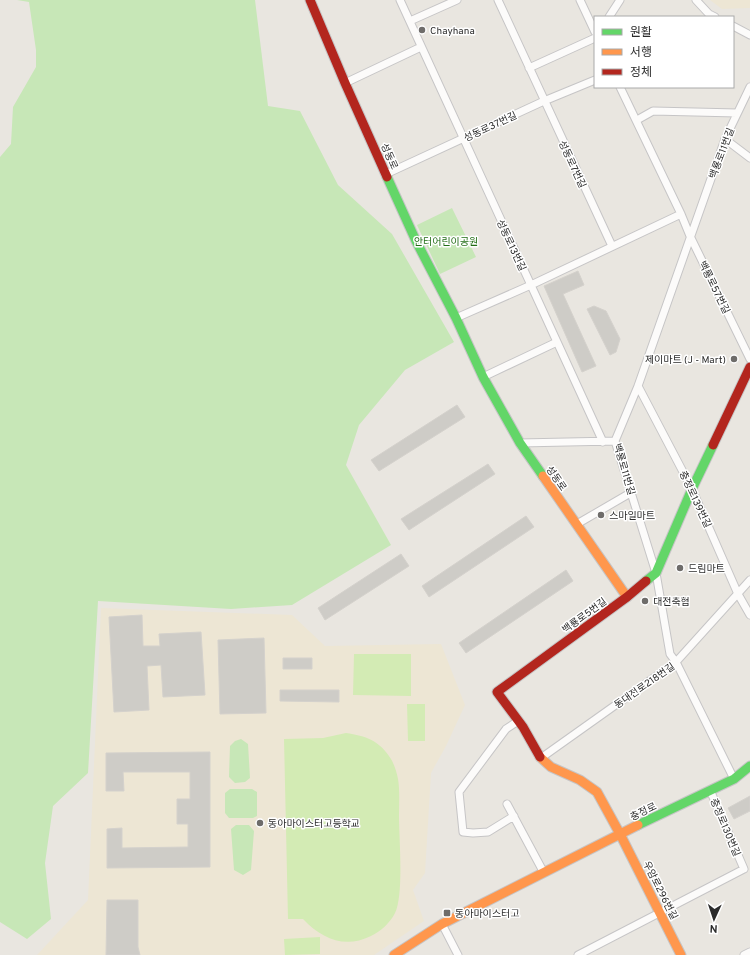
<svg xmlns="http://www.w3.org/2000/svg" width="750" height="955" viewBox="0 0 750 955" font-family="Overpass,'Noto Sans KR',sans-serif">
<style>
.education{fill:#ede6d4}
.green{fill:#c7e7b7}
.pitch{fill:#d3ebb4}
.building{fill:#ceccc7;stroke:#d4d1cc}
.lines{fill:none;stroke-linecap:round;stroke-linejoin:round}
.street-casing{stroke:#c6c5c6;stroke-width:9}
.fast-casing{stroke:#c6c5c6;stroke-width:11}
.slow-casing{stroke:#c6c5c6;stroke-width:11}
.jam-casing{stroke:#c6c5c6;stroke-width:11}
.street{stroke:#fcfbfa;stroke-width:7}
.fast{stroke:#63d668;stroke-width:9}
.slow{stroke:#ff974d;stroke-width:9}
.jam{stroke:#b3261e;stroke-width:9}
.poi-dot{fill:#6e6c6a;stroke:#fff;stroke-width:1.5}
.labels{text-anchor:middle;stroke-width:3;stroke-linejoin:round;paint-order:stroke}
.poi-label{font-size:10px;fill:#2b2b2b;stroke:#fff;text-anchor:start}
.street-label{font-size:10px;fill:#2b2b2b;stroke:#fff}
.park-label{font-size:10px;fill:#226d16;stroke:#fff}
</style>
<rect width="100%" height="100%" fill="#e9e6e0"/>
<path class="education" d="M710 0H750V8L722 9Z
M101 608 292 615 325 646 441 644 465 705 446 746 431 773 425 873 413 890 424 921 374 955H37L88 900Z"/>
<path class="green" d="M17 0H255L268 106 300 111 338 185 392 234 454 342 405 370 359 425 346 465 391 545 292 605 231 609 98 601 88 773 53 806 45 863 51 919 27 939 0 922V157L11 144 13 107 36 67V50L29 2Z
M452 208 476 257 440 274 417 225Z
M241 739 248 744 250 778 245 782 235 783 229 777 230 746 235 741Z
M230 789H252L257 792V816L253 818H229L225 813V793Z
M236 825H249L254 831 251 870 243 875 234 870 231 829Z"/>
<path class="pitch" d="M354 654H411V696L353 695Z
M407 704H425V741H408Z
M346 733C366 736 379 740 391 759 394 764 397 773 398 779 400 791 399 804 399 816 399 838 404 895 395 913 390 923 381 931 371 936 345 949 322 939 303 919H288L284 739 323 738Z
M320 937V954L285 955 284 939Z"/>
<path class="building" d="M578 271 584 285 563 294 596 366 582 372 544 286Z
M594 306 606 311 620 339 616 352 610 355 587 309Z
M457 405 465 417 379 471 371 460Z
M488 464 495 474 409 530 401 519Z
M526 516 534 527 429 597 422 586Z
M401 554 409 566 325 620 318 608Z
M566 570 573 581 466 653 459 643Z
M142 615 143 646H160L159 634 201 632 205 695 163 697 161 665 147 666 149 710 114 712 109 617Z
M264 638 266 713 220 714 218 640Z
M283 658H312V669H283Z
M280 690H339V702L280 701Z
M210 752V867L107 868V829L122 828V848L188 847V824H177V799H190V772H123L124 791H106V753Z
M750 796V811L734 819 728 808Z
M107 900H138V947L140 955H106Z"/>
<g class="lines">
<g class="street-casing">
<path id="street" d="M400 0 603 442
M498 0 612 246
M580 0 595 32
M696 0 709 14 715 17
M609 17 620 0
M410 21 457 0
M733 26 750 35
M529 68 595 38
M345 83 421 47
M620 87 681 214 690 236 750 359
M637 120 653 111 737 113
M725 139 750 158
M386 174 544 101 595 80
M456 318 531 285 681 214
M483 377 557 342
M638 386 692 489 738 594 750 615
M520 443 615 441
M577 524 632 492
M541 758 676 662 750 580
M734 779 676 662 670 654 656 573 615 441 638 386 725 139 750 87
M710 790 744 869
M507 804 544 873
M514 816 488 832 473 833 463 832 459 792 506 729 518 721
M442 924 458 955
M578 955 744 869
M744 955 750 952"/>
</g>
<g class="fast-casing">
<path id="fast" d="M387 177 416 241 456 318 483 377 520 443 543 476
M646 581 656 573 692 489 713 445
M638 825 734 779 750 766"/>
</g>
<g class="slow-casing">
<path id="slow" d="M543 476 627 597
M540 757 551 767 580 780 597 792 620 834 681 955
M394 955 442 924 638 825"/>
</g>
<g class="jam-casing">
<path id="jam" d="M310 0 345 83 387 177
M713 445 750 367
M540 757 523 727 497 692 627 597 646 581"/>
</g>
<use href="#street" class="street"/>
<use href="#fast" class="fast"/>
<use href="#slow" class="slow"/>
<use href="#jam" class="jam"/>
</g>
<g class="poi-dot">
<circle cx="422" cy="30" r="4"/>
<circle cx="734" cy="359" r="4"/>
<circle cx="601" cy="515" r="4"/>
<circle cx="680" cy="568" r="4"/>
<circle cx="645" cy="601" r="4"/>
<circle cx="260" cy="823" r="4"/>
<rect x="443" y="909" width="8" height="8" rx="2"/>
</g>
<g class="labels">
<g class="poi-label">
<text x="430" y="34">Chayhana</text>
<text x="726" y="363" text-anchor="end">제이마트 (J - Mart)</text>
<text x="609" y="519">스마일마트</text>
<text x="688" y="572">드림마트</text>
<text x="653" y="605">대전축협</text>
<text x="268" y="827">동아마이스터고등학교</text>
<text x="455" y="917">동아마이스터고</text>
</g>
<g class="street-label">
<text transform="translate(490 126) rotate(-25)" y="4">성동로37번길</text>
<text transform="translate(721 153) rotate(-69)" y="4">백룡로11번길</text>
<text transform="translate(390 156) rotate(66)" y="4">성동로</text>
<text transform="translate(573 164) rotate(65)" y="4">성동로7번길</text>
<text transform="translate(512 245) rotate(65)" y="4">성동로13번길</text>
<text transform="translate(715 287) rotate(64)" y="4">백룡로57번길</text>
<text transform="translate(625 469) rotate(74)" y="4">백룡로11번길</text>
<text transform="translate(557 478) rotate(55)" y="4">성동로</text>
<text transform="translate(696 499) rotate(65)" y="4">충정로139번길</text>
<text transform="translate(584 615) rotate(-36)" y="4">백룡로5번길</text>
<text transform="translate(644 685) rotate(-35)" y="4">동대전로218번길</text>
<text transform="translate(643 811) rotate(-26)" y="4">충정로</text>
<text transform="translate(726 827) rotate(67)" y="4">충정로130번길</text>
<text transform="translate(661 890) rotate(63)" y="4">우암로296번길</text>
</g>
<g class="park-label">
<text x="446" y="245">안터어린이공원</text>
</g>
</g>
<rect x="594" y="16" width="140" height="72" fill="#ffffff" stroke="#aaaaaa"/>
<rect x="602" y="29" width="20" height="6" fill="#63d668" stroke="#aaaaaa"/>
<text x="630" y="36" font-size="12" fill="#2b2b2b">원활</text>
<rect x="602" y="49" width="20" height="6" fill="#ff974d" stroke="#aaaaaa"/>
<text x="630" y="56" font-size="12" fill="#2b2b2b">서행</text>
<rect x="602" y="69" width="20" height="6" fill="#b3261e" stroke="#aaaaaa"/>
<text x="630" y="76" font-size="12" fill="#2b2b2b">정체</text>
<g transform="translate(714 919) rotate(183)" stroke="#ffffff" stroke-width="3" paint-order="stroke">
<path d="M0-3L7 15L0 10L-7 15Z" fill="#2b2b2b"/>
<text y="-6" font-size="11" font-weight="bold" text-anchor="middle" fill="#2b2b2b">N</text>
</g>
</svg>
